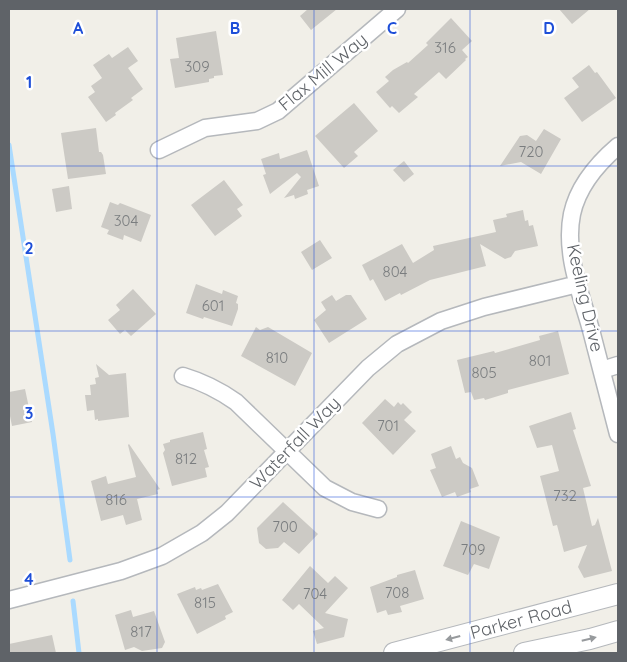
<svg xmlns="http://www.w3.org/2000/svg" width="627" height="662" viewBox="0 0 627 662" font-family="Quicksand,sans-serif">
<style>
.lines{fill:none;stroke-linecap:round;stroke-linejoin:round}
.stream{stroke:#aadaff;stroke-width:5}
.building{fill:#cccac5}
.minor-casing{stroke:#b5b8bc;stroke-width:19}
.tertiary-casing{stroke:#b5b8bc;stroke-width:22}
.minor{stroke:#fff;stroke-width:16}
.tertiary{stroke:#fff;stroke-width:20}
.oneway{fill:#979a9d}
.grid{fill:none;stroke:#1d4ed8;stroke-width:1;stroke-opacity:0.55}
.labels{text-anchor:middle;stroke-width:5;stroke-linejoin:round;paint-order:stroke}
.number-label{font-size:15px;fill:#7a7d7f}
.street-label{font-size:18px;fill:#5f6368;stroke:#fff}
.grid-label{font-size:16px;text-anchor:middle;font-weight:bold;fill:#1d4ed8;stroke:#fff;stroke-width:5;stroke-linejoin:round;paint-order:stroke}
</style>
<rect width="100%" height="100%" fill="#f1efe8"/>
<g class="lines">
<path class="stream" d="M9 145 53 434 70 560
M73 601 79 653"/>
</g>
<path class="building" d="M308 9H337L311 30 300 16Z
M559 9H590L572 24Z
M451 18 472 41 462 50 468 57 465 59 466 60 446 79 439 72 414 94 418 97 399 113 392 106 390 108 376 92 389 81 385 77 393 70 407 62 408 63 428 45 426 43Z
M216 31 223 75 214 76V78L209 79V82L175 88 170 59 179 58 176 38Z
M128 47 138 61 128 68 143 89 131 98 133 100 115 113 116 115 106 122 88 97 95 92 91 86 102 78 93 65 109 54 112 58Z
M589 65 595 73 597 72 616 98 582 122 564 98 579 87 572 78Z
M354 103 378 131 354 152 358 156 344 168 315 136Z
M96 128 99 152H101L103 155 106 174 68 179 61 133Z
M544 129 561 139 541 174 521 162 500 166 520 136 527 135 536 141Z
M307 150 319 186 307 190 308 194 295 199 294 195 284 198 301 177 297 173 270 194 263 175 266 174 261 159 279 153 280 159Z
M404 161 414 174 404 182 393 170Z
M224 180 243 205 237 209 242 216 215 236 191 205Z
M69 186 72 209 56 212 52 189Z
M110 202 118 205 120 203 151 215 141 242 124 235 123 240 107 234 109 230 101 227Z
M523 210 525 221 528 220 529 226 533 225 538 246 515 251 511 257 505 259 480 244 486 266 430 280 401 295 400 293 385 301 373 279 370 281 362 265 402 244 413 263 434 250 433 246 496 232 493 220 507 217 506 214Z
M320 240 332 258 312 270 301 252Z
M196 284 222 294 223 290 238 296 236 303 238 304V309L232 326 204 317 203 319 186 313Z
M133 289 156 314 131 336 125 330 120 334 108 320 120 310 116 305Z
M332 295 336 301 346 295H351L367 319 329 343 314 320 326 310 321 302Z
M256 327 260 330 268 327 312 353 295 386 241 356Z
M558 331 569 374 508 390V393L485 400 484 398 474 400 471 392 465 393 457 360 494 351 495 353 540 340 539 336Z
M96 364 109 375 126 373 129 417 98 421V419L95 420 94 410 87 411 85 395H91L90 385 96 384 95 378 99 377Z
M25 389 32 422 12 426 9 411V392Z
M385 399 394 407 398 402 401 405 403 403 412 412 404 420 416 431 393 455 362 423Z
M571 412 576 429 573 430 591 486 583 488 592 526 595 525 598 518 612 571 584 578 578 567 587 545 564 552 557 525 553 526 540 476 559 471 552 445 537 448 529 426Z
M203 432 207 449 204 450 209 467 205 468 207 477 172 486 163 453 165 450 163 444 170 442V440Z
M129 444 160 489 157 490 158 494 137 499 142 520 126 525 123 515 101 521 91 481 106 476 108 484 136 477 128 445Z
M451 446 456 459 460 457 463 463 472 468 479 486 470 489 471 492 457 497 455 492 442 497 430 470 436 468 431 454Z
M283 502 318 534 299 554 284 542 278 548 266 549 259 543 257 528Z
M461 521 500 537 489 569 474 564 468 575 443 566Z
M310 566 328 583 335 576 348 588 325 613 348 619 344 637 317 644 313 631 324 628 299 604 293 610 282 600Z
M415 570 424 599 400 606 402 612 388 615 386 610 377 613 370 587 397 577V575Z
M218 584 233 612 225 616 226 619 197 634 177 594 195 587 196 590 201 588 202 590Z
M131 610 133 617 154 611 165 642 162 648 142 651 134 647 125 650 115 615Z
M52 635 56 653H9V644Z"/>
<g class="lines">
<g class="minor-casing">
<path id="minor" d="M618 146C597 164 578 186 572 214 564 253 581 294 591 330 600 365 609 399 618 434
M159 150 205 128 257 121 278 111 397 9
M602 370 618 365
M183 376C203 382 219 390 236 402L325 488 352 502 378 509
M9 600 121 571 162 556 202 533 227 513 368 368 397 344 441 321 484 307 578 284"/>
</g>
<g class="tertiary-casing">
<path id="tertiary" d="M394 653 618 594
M524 653 590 639 618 631"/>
</g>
<use href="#minor" class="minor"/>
<use href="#tertiary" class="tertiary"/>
</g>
<defs><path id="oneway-solid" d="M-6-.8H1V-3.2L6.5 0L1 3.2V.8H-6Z" transform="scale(1.25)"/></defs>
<g class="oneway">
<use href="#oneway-solid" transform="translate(453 638) rotate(165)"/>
<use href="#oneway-solid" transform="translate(589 639) rotate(-14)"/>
</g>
<path class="grid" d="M157 9V653M314 9V653M470 9V653M9 166H618M9 331H618M9 497H618"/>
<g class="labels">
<g class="number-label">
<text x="445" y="53">316</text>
<text x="197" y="72">309</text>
<text x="531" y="157">720</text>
<text x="126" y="226">304</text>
<text x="395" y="277">804</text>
<text x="213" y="311">601</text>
<text x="277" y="363">810</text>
<text x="540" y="366">801</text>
<text x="484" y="378">805</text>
<text x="388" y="431">701</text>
<text x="186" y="464">812</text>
<text x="565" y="501">732</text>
<text x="116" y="505">816</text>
<text x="285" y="532">700</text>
<text x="473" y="555">709</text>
<text x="397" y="598">708</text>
<text x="315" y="599">704</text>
<text x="205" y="608">815</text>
<text x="141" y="637">817</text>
</g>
<g class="street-label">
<text transform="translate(323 72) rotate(-40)" y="6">Flax Mill Way</text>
<text transform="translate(585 298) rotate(77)" y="6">Keeling Drive</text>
<text transform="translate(295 443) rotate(-46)" y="6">Waterfall Way</text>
<text transform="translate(521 620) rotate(-15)" y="6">Parker Road</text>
</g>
</g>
<g class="grid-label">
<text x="78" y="34">A</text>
<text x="235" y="34">B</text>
<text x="392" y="34">C</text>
<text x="549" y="34">D</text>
<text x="29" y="88">1</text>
<text x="29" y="254">2</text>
<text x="29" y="419">3</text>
<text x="29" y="585">4</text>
</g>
<rect width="627" height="662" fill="none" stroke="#5f6368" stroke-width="20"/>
</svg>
